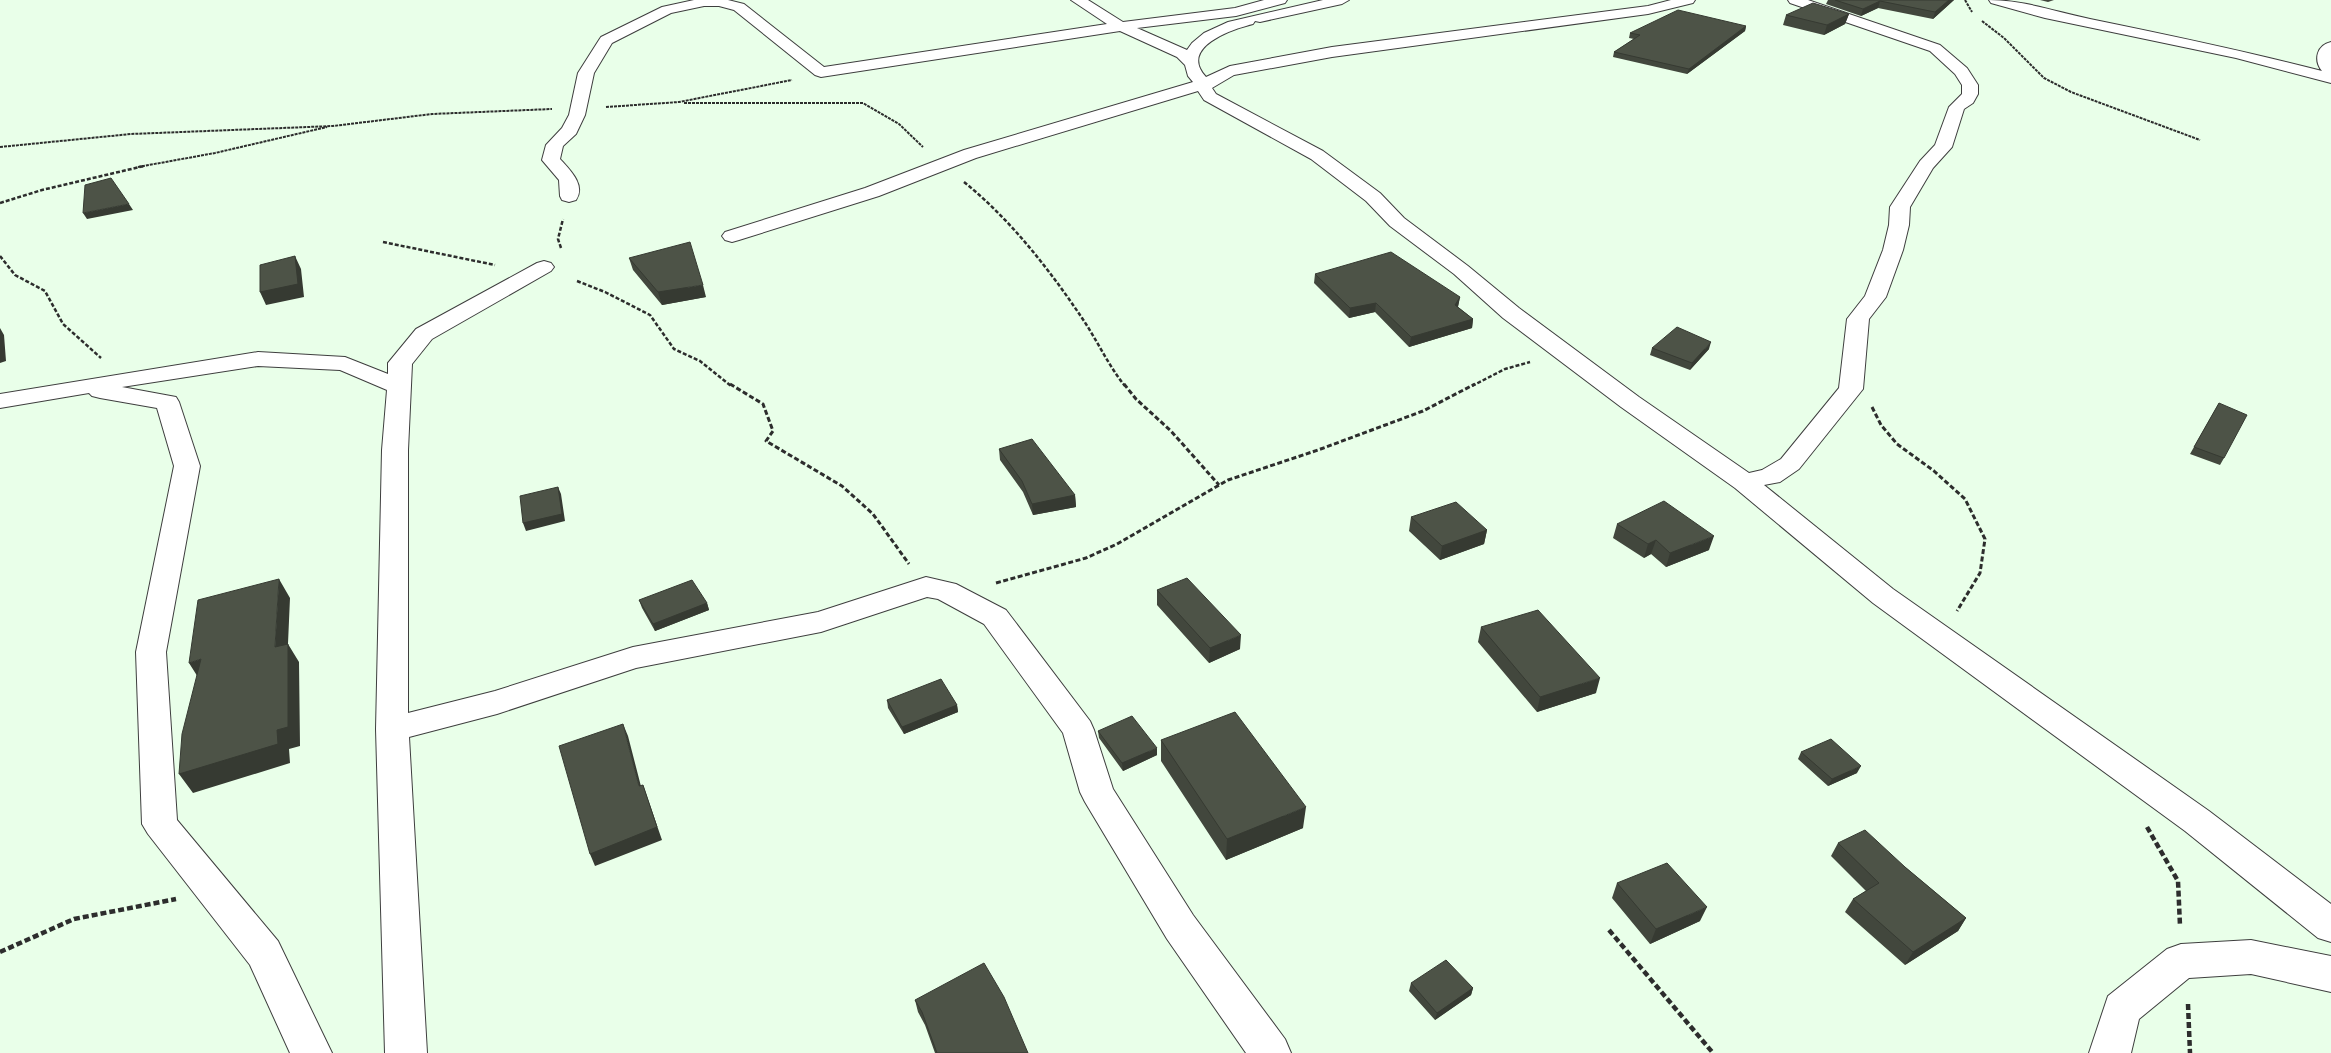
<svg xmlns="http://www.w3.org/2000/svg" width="2331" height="1053" viewBox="0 0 2331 1053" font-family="Georgia,serif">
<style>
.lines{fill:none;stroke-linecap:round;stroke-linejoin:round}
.street-casing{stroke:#3e3e3e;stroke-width:2}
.path-far3{stroke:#2d2d2d;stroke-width:2;stroke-dasharray:3 1;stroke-linecap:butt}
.path-far2{stroke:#2d2d2d;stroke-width:2.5;stroke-dasharray:4 2;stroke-linecap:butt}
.path-far1{stroke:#2d2d2d;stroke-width:3;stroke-dasharray:5 2.5;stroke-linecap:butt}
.path{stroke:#2d2d2d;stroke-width:4.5;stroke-dasharray:6 3;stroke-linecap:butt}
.street{fill:#fff;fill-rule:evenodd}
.wall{fill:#42473d}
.shaded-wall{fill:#363a32}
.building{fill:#4d5347;stroke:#363a32}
</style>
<rect width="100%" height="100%" fill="#e9ffe9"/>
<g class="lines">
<g class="street-casing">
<path id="street" d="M694 0H728L744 4 824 67 1107 24 1071 0H1088L1123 22 1235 8 1264 0H1287L1285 3 1236 16 1137 28 1187 50 1192 43 1204 33 1228 22 1323 0H1349L1342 4 1260 22 1255 21 1253 24C1233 29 1178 47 1206 77L1230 66 1332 47 1648 6 1671 0H1695L1693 3 1648 14 1332 57 1234 75 1212 88 1216 94 1323 151 1380 193 1404 218 1468 266 1519 308 1639 397 1749 473 1762 470 1781 459 1839 388 1847 319 1865 296 1883 250 1889 225 1890 207 1920 161 1935 145 1949 107 1962 94V85L1955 74 1930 51 1790 3 1788 0H1808L1940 45 1967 68 1978 85V94L1973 103 1964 109 1952 147 1933 168 1910 207 1909 225 1903 250 1886 297 1869 319 1863 389 1799 469 1780 482 1764 485 1893 589 2209 811 2331 904V942L2318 938 2185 831 1873 603 1735 488 1621 407 1503 318 1454 274 1390 226 1366 201 1311 159 1204 100 1198 91 976 158 879 196 739 240 732 242 725 240 722 236 725 232 865 188 964 150 1193 82 1188 76 1185 65 1177 57 1120 31 821 77 815 75 734 10 719 6H704L671 13 612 43 594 73 585 115 576 134 563 146 560 159C570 170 586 185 576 200L569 202 562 200 560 196 559 180 542 160 546 145 562 128 569 115 578 73 599 40 601 37 662 7Z
M1989 0C2023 0 2057 12 2090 19 2168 35 2245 51 2322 71 2313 60 2317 45 2331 42V83L2236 58 2045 18 1991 3Z
M544 261 551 263 554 267 551 271 432 339 412 364 408 450V713L495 691 633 647 818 612 926 577 956 584 1006 610 1090 721 1094 730 1113 789 1193 915 1285 1039 1291 1053H1246L1167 939 1085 802 1080 792 1063 733 984 624 938 599 927 597 821 632 636 668 497 714 409 737 427 1053H385L376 729 382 450 387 390 340 370 258 366 122 387 176 397 179 402 200 466 166 652 177 820 278 941 332 1053H290L250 965 148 834 142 824 136 652 174 466 157 408 100 398 92 396 89 393 0 408V394L258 352 345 357 388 374V363L416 329 537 263Z
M2251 940 2331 956V992L2251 974 2189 978 2139 1019 2131 1053H2089L2108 996 2167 949 2181 944Z"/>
</g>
<path class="path-far3" d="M1965 0 1972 12
M1982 21 2004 38 2044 78 2071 92 2200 140
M684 103H863L899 124 923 147
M606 107 679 102 792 80
M0 147 131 134 333 126 432 114 552 109
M138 167 215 153 327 127"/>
<path class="path-far2" d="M964 182C1010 219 1049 269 1082 318 1097 340 1108 365 1125 386
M0 203 42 190 144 166
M383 242 495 265
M561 248 558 239 563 219
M0 256 15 275 45 291 63 324 101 358
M577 281 605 292 650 315 674 349 700 361 731 386
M1472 386 1505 369 1530 362"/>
<path class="path-far1" d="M730 384 763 404 773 431 766 441 842 486 873 514 909 564
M1124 384 1136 399 1171 431 1219 485
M1872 407 1881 425 1897 444 1934 471 1965 499 1985 539 1980 573 1957 611
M996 583 1086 558 1117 544 1228 480 1318 450 1423 411 1475 384"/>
<path class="path" d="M2147 827 2178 881 2180 926
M1609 930 1713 1053
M0 952 74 919 176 899
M2188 1004 2190 1053"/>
<use href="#street" class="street"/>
</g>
<path class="wall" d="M1828 0H1954L1933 19 1878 8 1861 16 1826 4Z
M2040 0H2054L2048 2Z
M1849 14 1845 24 1824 35 1783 25 1786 15Z
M1746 26 1745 31 1687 74 1613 57 1614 52 1634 39 1629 38 1630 33Z
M629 258 706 297 662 305 633 270Z
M1315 274 1460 297 1458 307 1473 319 1472 328 1409 347 1375 312 1349 318 1314 283Z
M1652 348 1709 349 1690 370 1650 355Z
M2219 403 2224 458 2220 465 2190 454Z
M999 449 1075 495 1076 507 1033 515 1023 492 1000 460Z
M1411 517 1487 530 1484 544 1440 560 1409 531Z
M1617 524 1709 550 1666 567 1651 554 1644 558 1613 538Z
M1157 590 1240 649 1209 663 1157 605Z
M639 600 707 603 709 610 655 631 642 608Z
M1481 627 1596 693 1537 712 1478 642Z
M887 700 957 705 958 712 904 734 888 708Z
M1098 731 1157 755 1123 771 1099 738Z
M1161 740 1303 828 1226 860 1161 761Z
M1801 752 1857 773 1828 786 1798 759Z
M1838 843 1905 867 1966 918 1958 931 1905 965 1845 912 1853 899 1866 891 1831 856Z
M1617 883 1700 921 1650 944 1612 898Z
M1411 983 1473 988 1471 995 1435 1020 1409 991Z
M915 1000 1028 1053H935L925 1025 918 1012Z"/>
<path class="shaded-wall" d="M1949 0H1954L1933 19 1935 12Z
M1880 1 1878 8 1861 16 1863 9Z
M1849 14 1845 24 1824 35 1827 25Z
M1746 26 1745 31 1687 74 1689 69Z
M129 204 133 210 87 219 83 213Z
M295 256 301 269 304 297 266 305 260 292Z
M703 285 706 297 662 305 658 292Z
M1460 297 1458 306 1454 314 1455 305Z
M1376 303 1375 312 1349 318 1350 308Z
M1473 319 1472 328 1409 347 1411 337Z
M0 328 4 335 6 361 0 363Z
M1711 342 1709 349 1690 370 1692 363Z
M558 487 561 494 565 521 526 531 523 523Z
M1075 495 1076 507 1033 515 1032 504Z
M1487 530 1484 544 1440 560 1442 546Z
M1714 536 1709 550 1666 567 1670 553Z
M1656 540 1651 554 1644 558 1648 544Z
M279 579 290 598 287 666 275 647Z
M707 603 709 610 655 631 653 624Z
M1241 635 1240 649 1209 663 1210 648Z
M288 644 299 662 300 746 289 749 290 763 193 793 179 774Z
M201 659V682L189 663Z
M1600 678 1596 693 1537 712 1540 697Z
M957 705 958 712 904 734 902 727Z
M623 724 628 736 644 798 639 786Z
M1157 748V755L1123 771 1122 763Z
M1861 766 1857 773 1828 786 1832 779Z
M643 785 662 840 595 866 590 854Z
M1306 807 1303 828 1226 860 1227 839Z
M1707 907 1700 921 1650 944 1656 929Z
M1966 918 1958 931 1905 965 1913 952Z
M1473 988 1471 995 1435 1020 1437 1013Z"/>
<path class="building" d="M1835 0H1949L1935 12 1880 1 1863 9Z
M1813 3 1849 14 1827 25 1786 15Z
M1678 10 1746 26 1689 69 1614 52 1640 35 1630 33Z
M111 178 129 204 83 213 85 185Z
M690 242 703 285 658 292 629 258Z
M1391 252 1460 297 1455 305 1473 319 1411 337 1376 303 1350 308 1315 274Z
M295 256 298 284 260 292V265Z
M1677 327 1711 342 1692 363 1652 348Z
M2219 403 2247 415 2224 458 2194 447Z
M1032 439 1075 495 1032 504 1022 481 999 449Z
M558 487 562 514 523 523 520 496Z
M1664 501 1714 536 1670 553 1656 540 1648 544 1617 524Z
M1456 502 1487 530 1442 546 1411 517Z
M1187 578 1241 635 1210 648 1157 590Z
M279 579 275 647 288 644V727L277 730 278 744 179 774 182 734 201 659 189 663 198 600Z
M692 580 707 603 653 624 639 600Z
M1538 610 1600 678 1540 697 1481 627Z
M941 679 957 705 902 727 887 700Z
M1235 712 1306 807 1227 839 1161 740Z
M1132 716 1157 748 1122 763 1098 731Z
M623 724 639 786 643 785 657 827 590 854 559 746Z
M1831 739 1861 766 1832 779 1801 752Z
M1865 830 1905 867 1966 918 1913 952 1853 899 1879 883 1838 843Z
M1667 863 1707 907 1656 929 1617 883Z
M1446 960 1473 988 1437 1013 1411 983Z
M984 963 1004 997 1028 1053H937L922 1012 915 1000Z"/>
</svg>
